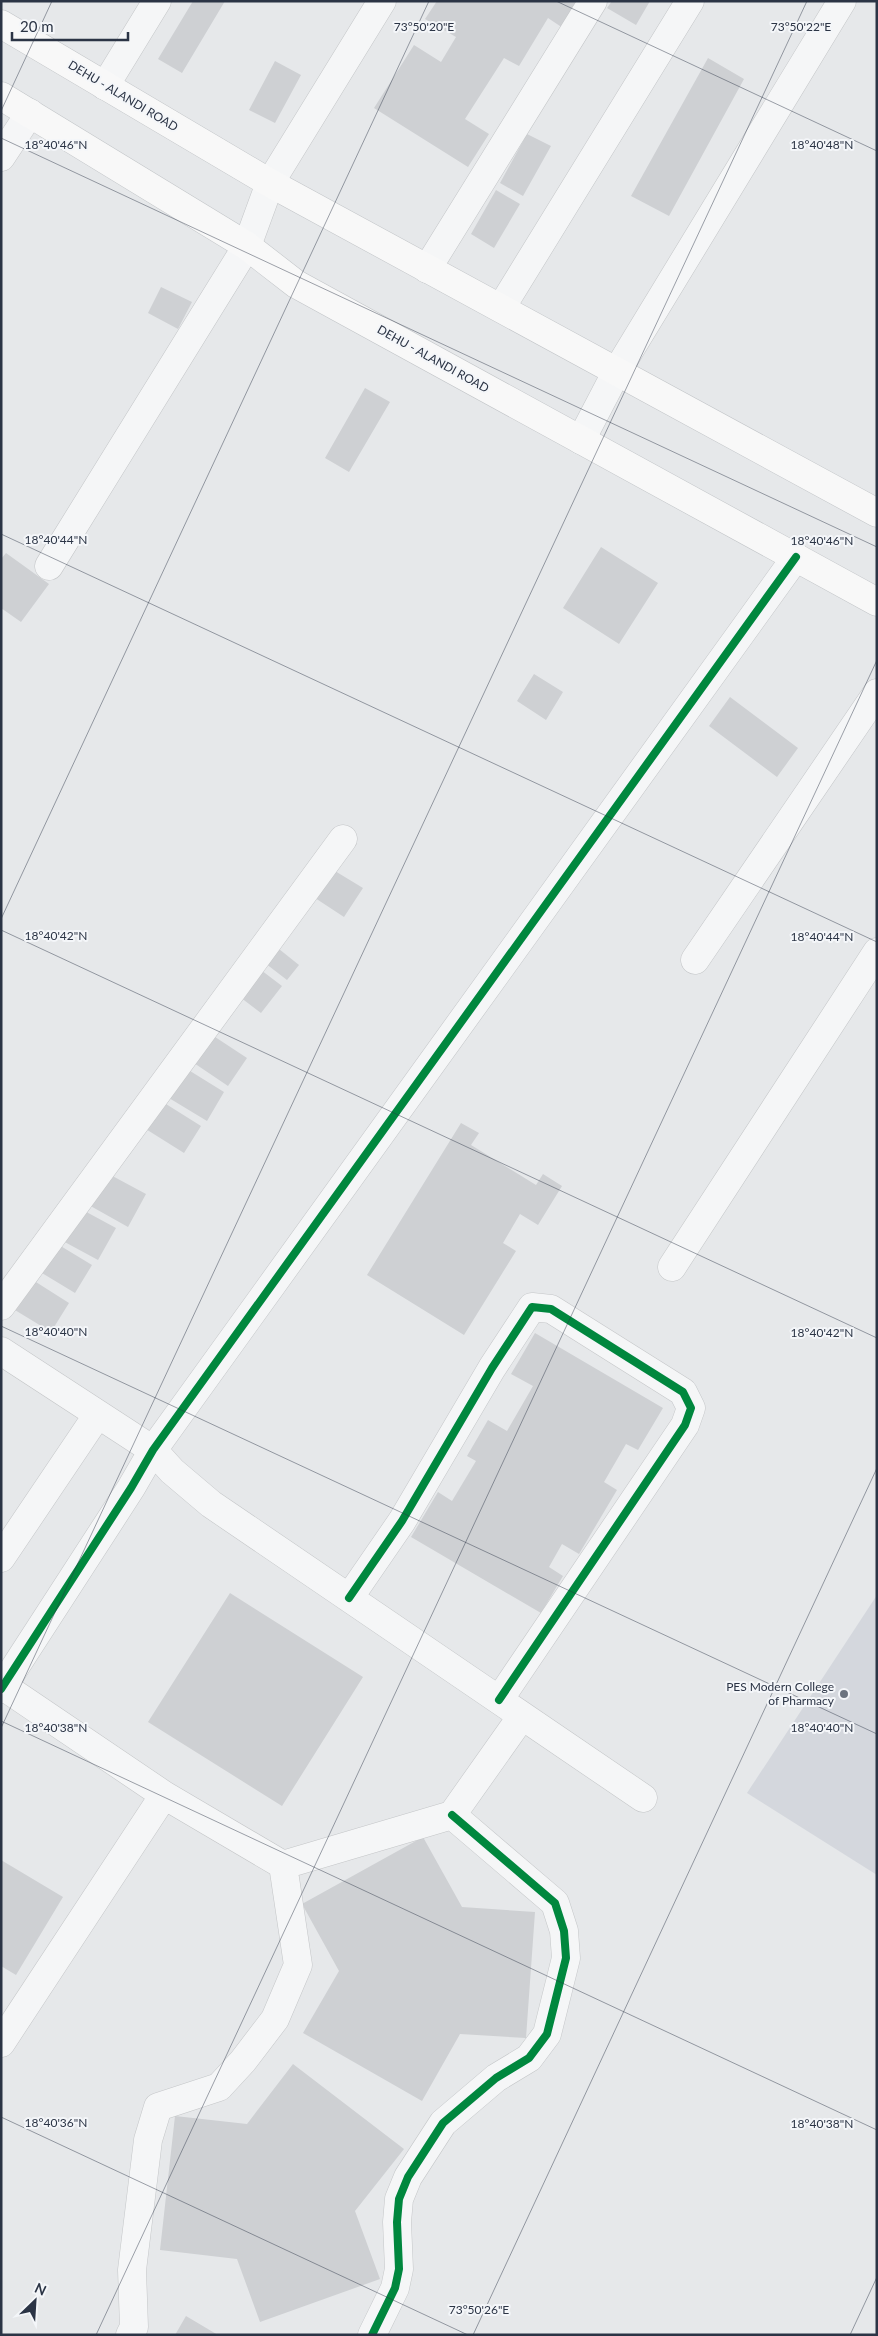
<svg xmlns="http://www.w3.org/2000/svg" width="878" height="2336" viewBox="0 0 878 2336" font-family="Lato,sans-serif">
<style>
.built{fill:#d4d7dd}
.building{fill:#ced0d3}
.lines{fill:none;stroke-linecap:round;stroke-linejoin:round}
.minor-casing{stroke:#c4c6c8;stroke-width:29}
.major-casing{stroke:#c2c5c8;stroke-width:29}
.minor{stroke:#f5f6f7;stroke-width:28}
.major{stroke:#f8f8f8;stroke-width:28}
.cycleway-casing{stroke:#f4f6f9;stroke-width:11}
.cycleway{stroke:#00873e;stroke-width:8}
.ticks{fill:none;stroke:#2b3445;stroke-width:1;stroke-opacity:0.45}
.poi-dot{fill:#6c737f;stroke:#f4f6f9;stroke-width:2}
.labels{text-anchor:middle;stroke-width:4;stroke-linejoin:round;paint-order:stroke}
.street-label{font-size:12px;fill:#2b3445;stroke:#f4f6f9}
.poi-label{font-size:12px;fill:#2b3445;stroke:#f4f6f9;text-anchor:end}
.ticks-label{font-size:12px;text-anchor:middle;fill:#2b3445;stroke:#f4f6f9;stroke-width:4;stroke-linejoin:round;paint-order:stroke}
</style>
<rect width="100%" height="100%" fill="#e6e8ea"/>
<path class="built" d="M877 1595V1875L747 1793Z"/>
<path class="building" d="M193 1H225L182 73 158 59Z
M437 1H588L569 32 548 18 519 66 504 58 465 119 489 134 468 167 374 108 414 45 441 62 456 37 425 19Z
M612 1H650L636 25 607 8Z
M708 58 744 79 669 216 631 196Z
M275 61 301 75 275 123 249 110Z
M527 134 551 146 523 196 500 183Z
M496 190 520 204 494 248 471 234Z
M161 287 192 302 178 329 148 313Z
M365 388 390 402 349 472 325 458Z
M601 547 658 583 619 644 563 608Z
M6 553 49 584 21 622 1 608V559Z
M534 674 563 692 546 720 517 701Z
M730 697 798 748 777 777 709 726Z
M330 868 363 888 344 917 312 896Z
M274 945 299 965 287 980 261 960Z
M253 964 282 986 261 1013 232 991Z
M206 1031 247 1058 228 1086 188 1059Z
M182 1066 224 1092 207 1121 164 1095Z
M158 1099 201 1126 184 1153 141 1126Z
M461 1123 479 1133 471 1145 536 1185 543 1174 562 1186 538 1225 520 1214 503 1243 516 1251 464 1335 367 1275Z
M105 1172 146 1194 128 1227 87 1204Z
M79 1208 116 1228 98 1260 61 1240Z
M54 1242 92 1265 75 1293 37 1270Z
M28 1277 69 1303 51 1332 10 1307Z
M535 1333 663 1408 638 1450 626 1444 604 1482 617 1490 579 1554 562 1544 549 1567 563 1576 541 1613 411 1537 438 1492 452 1501 476 1461 467 1456 488 1420 507 1431 533 1386 511 1374Z
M230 1593 363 1677 282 1806 148 1722Z
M423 1837 462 1907 535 1912 526 2038 460 2034 422 2101 303 2033 339 1971 302 1904Z
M1 1860 63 1897 16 1975 1 1966Z
M293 2064 404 2149 355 2211 380 2279 260 2322 237 2259 160 2250 175 2116 247 2124Z
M186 2316 218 2335H175Z"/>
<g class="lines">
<g class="minor-casing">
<path id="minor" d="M105 86 157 1
M1 157 30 113
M427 269 593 1
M501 308 690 1
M581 440 617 371 842 1
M49 566 247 246 270 183 382 1
M695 960 877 693
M672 1267 877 952
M1 1306 343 839
M1 1351 153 1450 172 1471 211 1504 643 1798
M1 1558 98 1414
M349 1598 402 1521 492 1368 532 1307 551 1309 683 1392 691 1408 685 1425 499 1700
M3 1686 164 1795 283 1865 452 1815 522 1716
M1 1689 131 1488 153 1450 796 557
M1 2043 164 1795
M130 2335 134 2327 132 2270 148 2140 158 2107 219 2087 243 2061 275 2019 298 1965 283 1865
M372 2335 395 2288 399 2269 397 2222 399 2199 408 2177 443 2123 496 2078 529 2058 547 2034 566 1958 564 1931 555 1903 452 1815"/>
</g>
<g class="major-casing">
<path id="major" d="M1 24 270 183 877 513
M1 96 247 246 296 284 877 602"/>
</g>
<use href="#minor" class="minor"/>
<use href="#major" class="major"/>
<g class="cycleway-casing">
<path id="cycleway" d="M349 1598 402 1521 492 1368 532 1307 551 1309 683 1392 691 1408 685 1425 499 1700
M1 1689 131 1488 153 1450 796 557
M372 2335 395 2288 399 2269 397 2222 399 2199 408 2177 443 2123 496 2078 529 2058 547 2034 566 1958 564 1931 555 1903 452 1815"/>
</g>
<use href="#cycleway" class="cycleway"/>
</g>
<path class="ticks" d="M556 1 877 151M1 111 52 1M1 138 877 547M1 534 877 942M1 919 429 1M1 930 877 1338M1 1326 877 1734M1 1721 877 2130M1 1728 807 1M1 2117 468 2335M96 2335 877 660M473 2335 877 1468M850 2335 877 2277"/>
<circle class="poi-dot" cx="844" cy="1694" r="5"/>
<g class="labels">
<g class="street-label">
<text transform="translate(123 96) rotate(31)" y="4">DEHU - ALANDI ROAD</text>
<text transform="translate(433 359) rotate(29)" y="4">DEHU - ALANDI ROAD</text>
</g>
<g class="poi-label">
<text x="834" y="1691">PES Modern College<tspan x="834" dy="14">of Pharmacy</tspan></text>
</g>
</g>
<g class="ticks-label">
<text x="424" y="31">73°50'20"E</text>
<text x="801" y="31">73°50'22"E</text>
<text x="56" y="149">18°40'46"N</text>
<text x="822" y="149">18°40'48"N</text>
<text x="56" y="544">18°40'44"N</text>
<text x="822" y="545">18°40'46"N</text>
<text x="56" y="940">18°40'42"N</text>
<text x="822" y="941">18°40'44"N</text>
<text x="56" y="1336">18°40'40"N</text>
<text x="822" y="1337">18°40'42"N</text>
<text x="56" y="1732">18°40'38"N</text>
<text x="822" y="1732">18°40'40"N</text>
<text x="56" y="2127">18°40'36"N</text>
<text x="822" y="2128">18°40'38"N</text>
<text x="479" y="2314">73°50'26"E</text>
</g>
<rect width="878" height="2336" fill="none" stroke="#2b3445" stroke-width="5"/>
<g transform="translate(35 2301) rotate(25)" stroke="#f4f6f9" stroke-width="4" paint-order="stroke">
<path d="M0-4L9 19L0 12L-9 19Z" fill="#2b3445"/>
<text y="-8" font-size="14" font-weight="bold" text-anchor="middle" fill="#2b3445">N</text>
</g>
<path d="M12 32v8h116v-8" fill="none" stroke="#2b3445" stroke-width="2.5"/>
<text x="20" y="32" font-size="15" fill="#2b3445" stroke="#f4f6f9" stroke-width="4" paint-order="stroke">20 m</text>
</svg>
